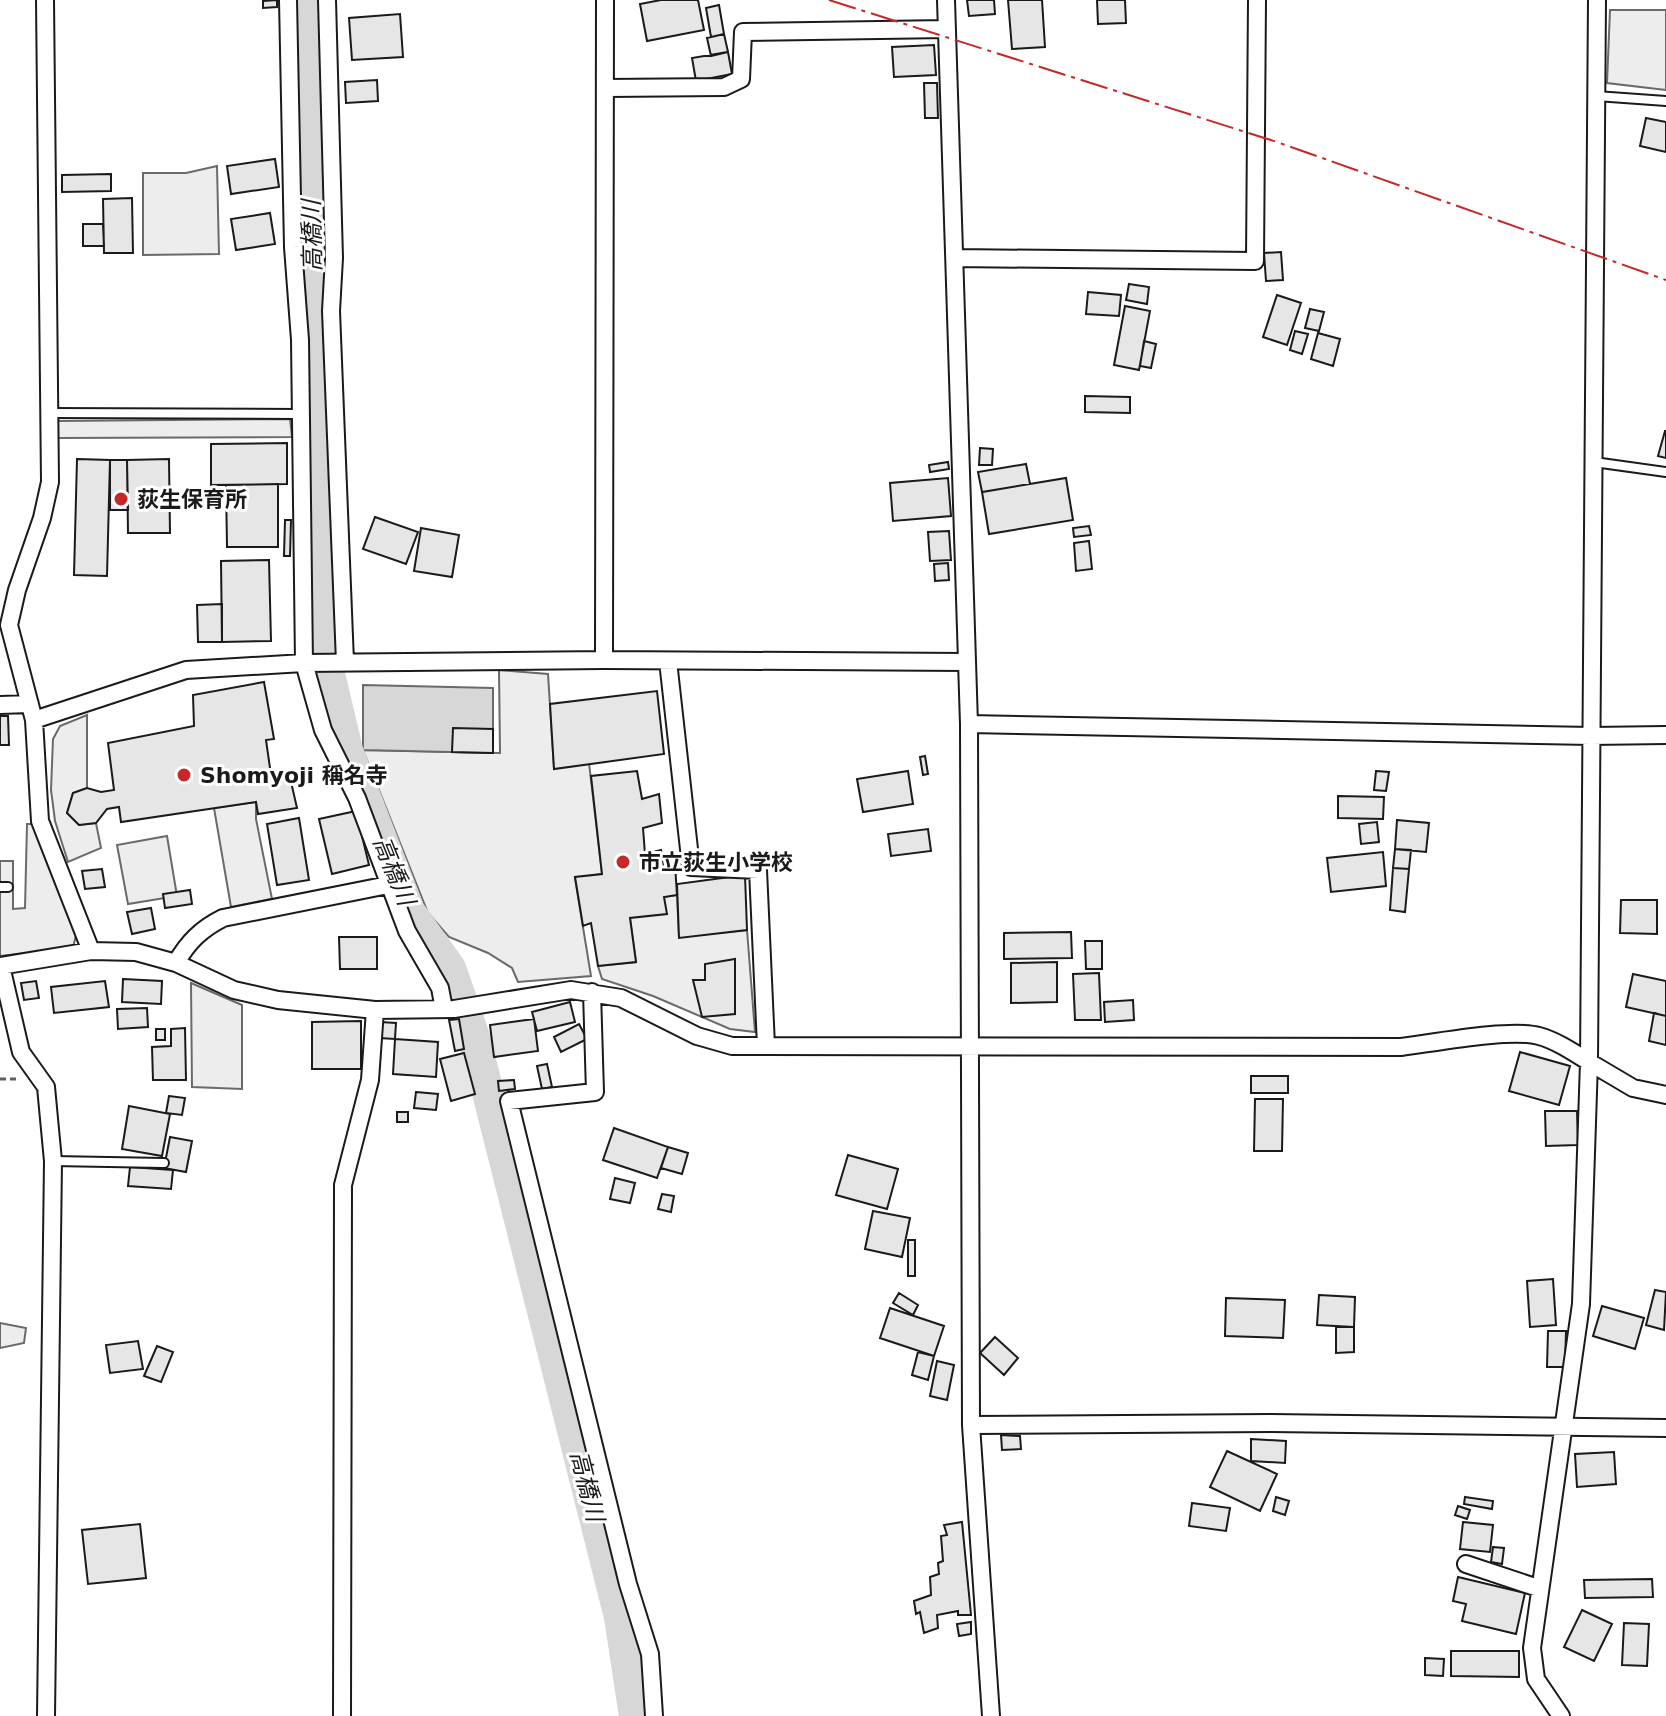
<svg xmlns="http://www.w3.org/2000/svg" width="1666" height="1716" viewBox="0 0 1666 1716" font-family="'DejaVu Sans','Noto Sans JP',sans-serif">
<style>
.built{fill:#ededed;stroke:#6a6a6a;stroke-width:2}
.water{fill:#d7d7d7;stroke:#6a6a6a;stroke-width:2}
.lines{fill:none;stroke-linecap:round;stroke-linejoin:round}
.river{stroke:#d7d7d7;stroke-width:32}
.building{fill:#e6e6e6;stroke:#1a1a1a;stroke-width:2}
.lane-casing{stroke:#1a1a1a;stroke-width:12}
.street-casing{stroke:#1a1a1a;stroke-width:20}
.path{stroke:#5f5f5f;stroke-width:3;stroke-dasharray:6 4;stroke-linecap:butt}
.lane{stroke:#fff;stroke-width:8}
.street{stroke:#fff;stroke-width:16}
.power{stroke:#c62828;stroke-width:2;stroke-dasharray:28 6 4 6;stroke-linecap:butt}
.poi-dot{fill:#c62828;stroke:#fff;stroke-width:3}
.labels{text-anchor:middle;stroke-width:6;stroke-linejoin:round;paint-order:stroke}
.poi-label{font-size:22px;font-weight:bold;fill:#1a1a1a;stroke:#fff;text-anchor:start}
.water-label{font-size:24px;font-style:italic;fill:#1a1a1a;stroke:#fff}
</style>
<rect width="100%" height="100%" fill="#fff"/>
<path class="built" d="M1610 10H1666V90L1607 83Z
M217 166 219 254 143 255V173H186Z
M290 419 292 437 58 438 57 421Z
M499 670 548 674 554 768 589 763 602 874 575 878 591 976 518 982 512 968 488 953 449 937 428 913 363 750 500 753Z
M87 715V788L73 793 67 813 79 825 96 823 101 848 68 862 55 821 51 790 53 739 60 726Z
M256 802V819L272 899 231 907 214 808Z
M27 824H36L76 935 73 948 0 956V861H13V909L25 908Z
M167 836 177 896 128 904 117 845Z
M677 895 679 937 747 930 755 1032 730 1029 653 996 602 979 598 966 636 962 630 918 664 897Z
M191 983 242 1005V1089L192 1087Z
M0 1323 26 1328 24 1343 0 1348Z"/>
<path class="water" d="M363 685 493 688V753L363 750Z"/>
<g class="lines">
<path class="river" d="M306 0 320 636 347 750 409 911 450 968 474 1037 620 1617 635 1716"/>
</g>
<path class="building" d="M277 0V7L263 8V1Z
M661 0H698L704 30 647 41 640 4Z
M967 0H994L995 14 969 16Z
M1008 0H1042L1045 47 1012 49Z
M1097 0H1125L1126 23 1098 24Z
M719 5 724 34 711 37 706 8Z
M400 14 403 57 352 60 349 18Z
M724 34 728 52 711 56 707 38Z
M934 45 936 75 894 77 892 47Z
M728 52 732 74 696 81 692 58Z
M377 80 378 101 346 103 345 82Z
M924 83H937L938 118H925Z
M1646 118 1666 122V152L1640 146Z
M275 159 279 187 231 194 227 166Z
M111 174V191L62 192V175Z
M132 198 133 253H104L103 199Z
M270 213 275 244 236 250 231 219Z
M83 224H103L104 246H83Z
M1281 252 1283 280 1266 281 1264 253Z
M1129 284 1149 287 1147 304 1126 300Z
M1088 292 1121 295 1119 316 1086 314Z
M1277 295 1301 303 1287 345 1263 337Z
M1125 306 1150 311 1139 370 1114 365Z
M1310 309 1324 312 1319 331 1305 328Z
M1295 331 1308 334 1302 354 1290 350Z
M1318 333 1340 339 1333 366 1311 359Z
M1144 341 1156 344 1151 368 1140 366Z
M1085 396 1130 397V413L1085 412Z
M1665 431H1666V458L1658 456Z
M287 443V484L211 485V444Z
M980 448 993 449 992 465H979Z
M77 459 110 460 107 576 74 575Z
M169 459 170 533H128L127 460Z
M110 460H127L128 510H110Z
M948 462 949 469 930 472 929 465Z
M1026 464 1030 484 982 492 978 472Z
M948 478 951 516 893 521 890 483Z
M1066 478 1073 520 989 534 982 492Z
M278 484V547H227L226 485Z
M375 517 418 532 406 564 363 549Z
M285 520H291L290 556H284Z
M1089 526 1091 535 1074 537 1073 528Z
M421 528 459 535 452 577 414 571Z
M949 531 951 560 930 561 928 532Z
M1089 541 1092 569 1076 571 1074 543Z
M269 560 271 641 222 642 221 561Z
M948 563 949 580 935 581 934 564Z
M222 604V642H198L197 605Z
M264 682 274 739 266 740 271 775 289 773 297 808 258 814 256 802 121 822 119 807 107 809 96 823 79 825 67 813 73 793 87 788 101 792 114 790 108 743 194 726 193 695Z
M657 691 664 754 554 769 550 704Z
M0 716H8L9 745H0Z
M453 728 493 729V753L452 752Z
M925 756 928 774 923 775 920 757Z
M637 771 642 799 659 794 662 823 643 828 645 854 661 850 664 866 675 864 677 895 664 897 667 914 630 918 636 962 598 966 591 923 583 926 575 877 602 874 591 776Z
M908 771 913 804 863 812 857 779Z
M1376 771 1389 772 1386 791 1374 790Z
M1338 796 1384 797 1383 819 1338 818Z
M356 811 369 865 332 874 319 819Z
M299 818 309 880 277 885 267 824Z
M1397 820 1429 823 1426 852 1395 849Z
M1377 822 1379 842 1361 844 1359 824Z
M928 829 931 851 891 856 888 834Z
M1395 849 1411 850 1409 869 1393 868Z
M1383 852 1386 886 1331 892 1327 858Z
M1393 868 1409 869 1405 912 1390 910Z
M102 869 105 887 85 889 82 871Z
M745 875 747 930 679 938 677 884Z
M190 890 192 904 165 908 163 894Z
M1621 900H1657V934L1620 933Z
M151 908 155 929 132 934 127 912Z
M1071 932 1072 958 1004 959V933Z
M339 937H377V969H340Z
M1085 941H1102V969H1086Z
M735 959V1014L702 1017 693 980H705V964Z
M1057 962V1002L1011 1003V963Z
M1099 973 1101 1020H1075L1073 974Z
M1633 974 1666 981V1016L1626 1007Z
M123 979 162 981 161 1004 122 1002Z
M36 981 39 998 24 1000 21 983Z
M105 981 109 1007 54 1013 51 987Z
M1133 1000 1134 1020 1105 1022 1104 1002Z
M570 1002 575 1022 537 1031 532 1012Z
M147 1008 148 1027 118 1029 117 1009Z
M1654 1013 1666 1016V1045L1649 1041Z
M459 1019 464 1049 455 1051 449 1020Z
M534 1019 538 1051 494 1057 490 1025Z
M361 1021V1069H312V1022Z
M380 1022 396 1023 395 1039 379 1038Z
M579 1024 587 1039 561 1052 554 1037Z
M185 1028 186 1080H153L152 1047 171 1046V1029Z
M156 1029H165V1040H156Z
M395 1039 438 1042 436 1077 393 1074Z
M1520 1052 1570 1066 1559 1105 1509 1091Z
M464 1053 475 1094 451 1101 440 1059Z
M547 1064 552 1087 542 1089 537 1066Z
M1251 1076H1288V1093H1251Z
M514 1080 515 1089 499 1091 498 1081Z
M416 1092 438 1094 436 1110 414 1108Z
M169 1096 185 1098 182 1115 166 1113Z
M1255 1099H1283L1282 1151H1254Z
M129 1106 170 1114 162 1156 122 1149Z
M1545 1111H1577L1578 1145 1546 1146Z
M397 1112H408V1122H397Z
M614 1128 668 1147 657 1178 603 1160Z
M170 1137 192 1141 186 1172 164 1168Z
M668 1147 688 1153 682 1174 661 1168Z
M848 1155 898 1169 887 1209 836 1195Z
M130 1167 173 1170 171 1189 128 1186Z
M615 1178 635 1183 630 1203 610 1199Z
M662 1194 674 1196 671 1212 658 1209Z
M873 1211 910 1218 902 1257 865 1249Z
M908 1240H915V1276H908Z
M1553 1279 1556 1325 1530 1327 1527 1281Z
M1655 1290 1666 1292 1664 1330 1646 1325Z
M899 1293 918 1305 913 1315 893 1303Z
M1319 1295 1355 1297 1354 1327 1317 1325Z
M1226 1298 1285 1300 1283 1338 1225 1336Z
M1602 1306 1644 1318 1635 1349 1593 1336Z
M890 1308 944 1326 934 1356 880 1338Z
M1336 1327H1354V1352L1336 1353Z
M1548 1331H1566L1565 1367H1547Z
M995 1337 1018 1358 1004 1375 980 1353Z
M138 1341 143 1369 110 1373 106 1345Z
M157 1346 173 1352 161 1382 144 1376Z
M918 1352 934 1356 928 1380 912 1375Z
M937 1361 954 1365 947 1400 930 1396Z
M1001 1435 1020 1436 1021 1449 1002 1450Z
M1251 1439 1286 1441 1285 1463 1251 1461Z
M1227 1451 1277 1474 1260 1511 1210 1487Z
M1614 1452 1616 1484 1577 1487 1575 1454Z
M1276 1497 1289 1501 1285 1515 1273 1511Z
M1465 1497 1493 1501 1492 1509 1464 1504Z
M1192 1503 1230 1508 1226 1531 1189 1526Z
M1458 1506 1470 1510 1467 1519 1455 1515Z
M962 1522 971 1615H958V1611L937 1615 938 1628 924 1633 920 1612 916 1614 914 1601 931 1595 930 1577 939 1574 938 1563 943 1561 941 1536 947 1535 944 1525Z
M1463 1522 1493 1525 1490 1552 1460 1549Z
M140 1524 146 1578 88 1584 82 1530Z
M1493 1547 1504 1548 1502 1564 1491 1562Z
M1458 1577 1525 1593 1516 1634 1462 1621 1466 1604 1453 1601Z
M1652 1579 1653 1597 1585 1598 1584 1580Z
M1582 1610 1612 1624 1594 1661 1564 1647Z
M971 1622V1634L959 1636 957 1624Z
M1624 1623 1649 1624 1647 1666 1622 1665Z
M1451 1651H1519V1677L1451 1676Z
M1425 1658 1444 1659 1443 1676 1425 1675Z"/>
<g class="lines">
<g class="lane-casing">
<path id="lane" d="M1596 96 1666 101
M50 413 300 414
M1594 462 1666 472
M0 887H8
M53 1161 164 1163"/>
</g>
<g class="street-casing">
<path id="street" d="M45 0 50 482 42 518 17 590 9 625 34 720 40 821 91 951
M288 0 293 247 300 340 304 663 323 730 357 798 407 931 440 988 444 1009
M327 0 334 258 331 311 345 662
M946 0 969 724 971 1425 991 1716
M1597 0 1589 1062 1633 1088 1666 1095
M606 88 724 87 741 79 743 32 947 29
M955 258 1255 261 1257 0
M604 660 605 0
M668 661 691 867 758 870 766 1046
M0 705 30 704
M34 720 186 670 304 663 604 660 967 662
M969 724 1591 736 1666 735
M176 963C188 942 201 929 223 918L388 885
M0 966 91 951 136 952 176 963 234 990 278 1000 375 1010 454 1009 571 990 621 998 697 1036 732 1046 1401 1047C1433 1043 1511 1028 1539 1036 1557 1041 1573 1052 1589 1062L1581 1304 1532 1648 1536 1679 1561 1716
M1 966 21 1052 46 1087 53 1161 46 1716
M592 992 595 1092 509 1101 628 1584 650 1654 654 1716
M971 1425 1271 1423 1666 1428
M1466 1564 1538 1588
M342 1716 343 1185 370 1080 375 1010"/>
</g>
<path class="path" d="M0 1079H20"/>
<use href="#lane" class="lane"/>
<use href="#street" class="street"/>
<path class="power" d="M829 0 1277 142 1666 280"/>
</g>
<g class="poi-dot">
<circle cx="121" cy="499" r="8"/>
<circle cx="184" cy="775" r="8"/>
<circle cx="623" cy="862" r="8"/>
</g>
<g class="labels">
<g class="poi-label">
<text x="137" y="507">荻生保育所</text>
<text x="200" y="783">Shomyoji 稱名寺</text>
<text x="639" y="870">市立荻生小学校</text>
</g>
<g class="water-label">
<text transform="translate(312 236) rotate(-91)" y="8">高橋川</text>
<text transform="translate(394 871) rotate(68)" y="8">高橋川</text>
<text transform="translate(587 1486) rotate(76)" y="8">高橋川</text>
</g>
</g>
</svg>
